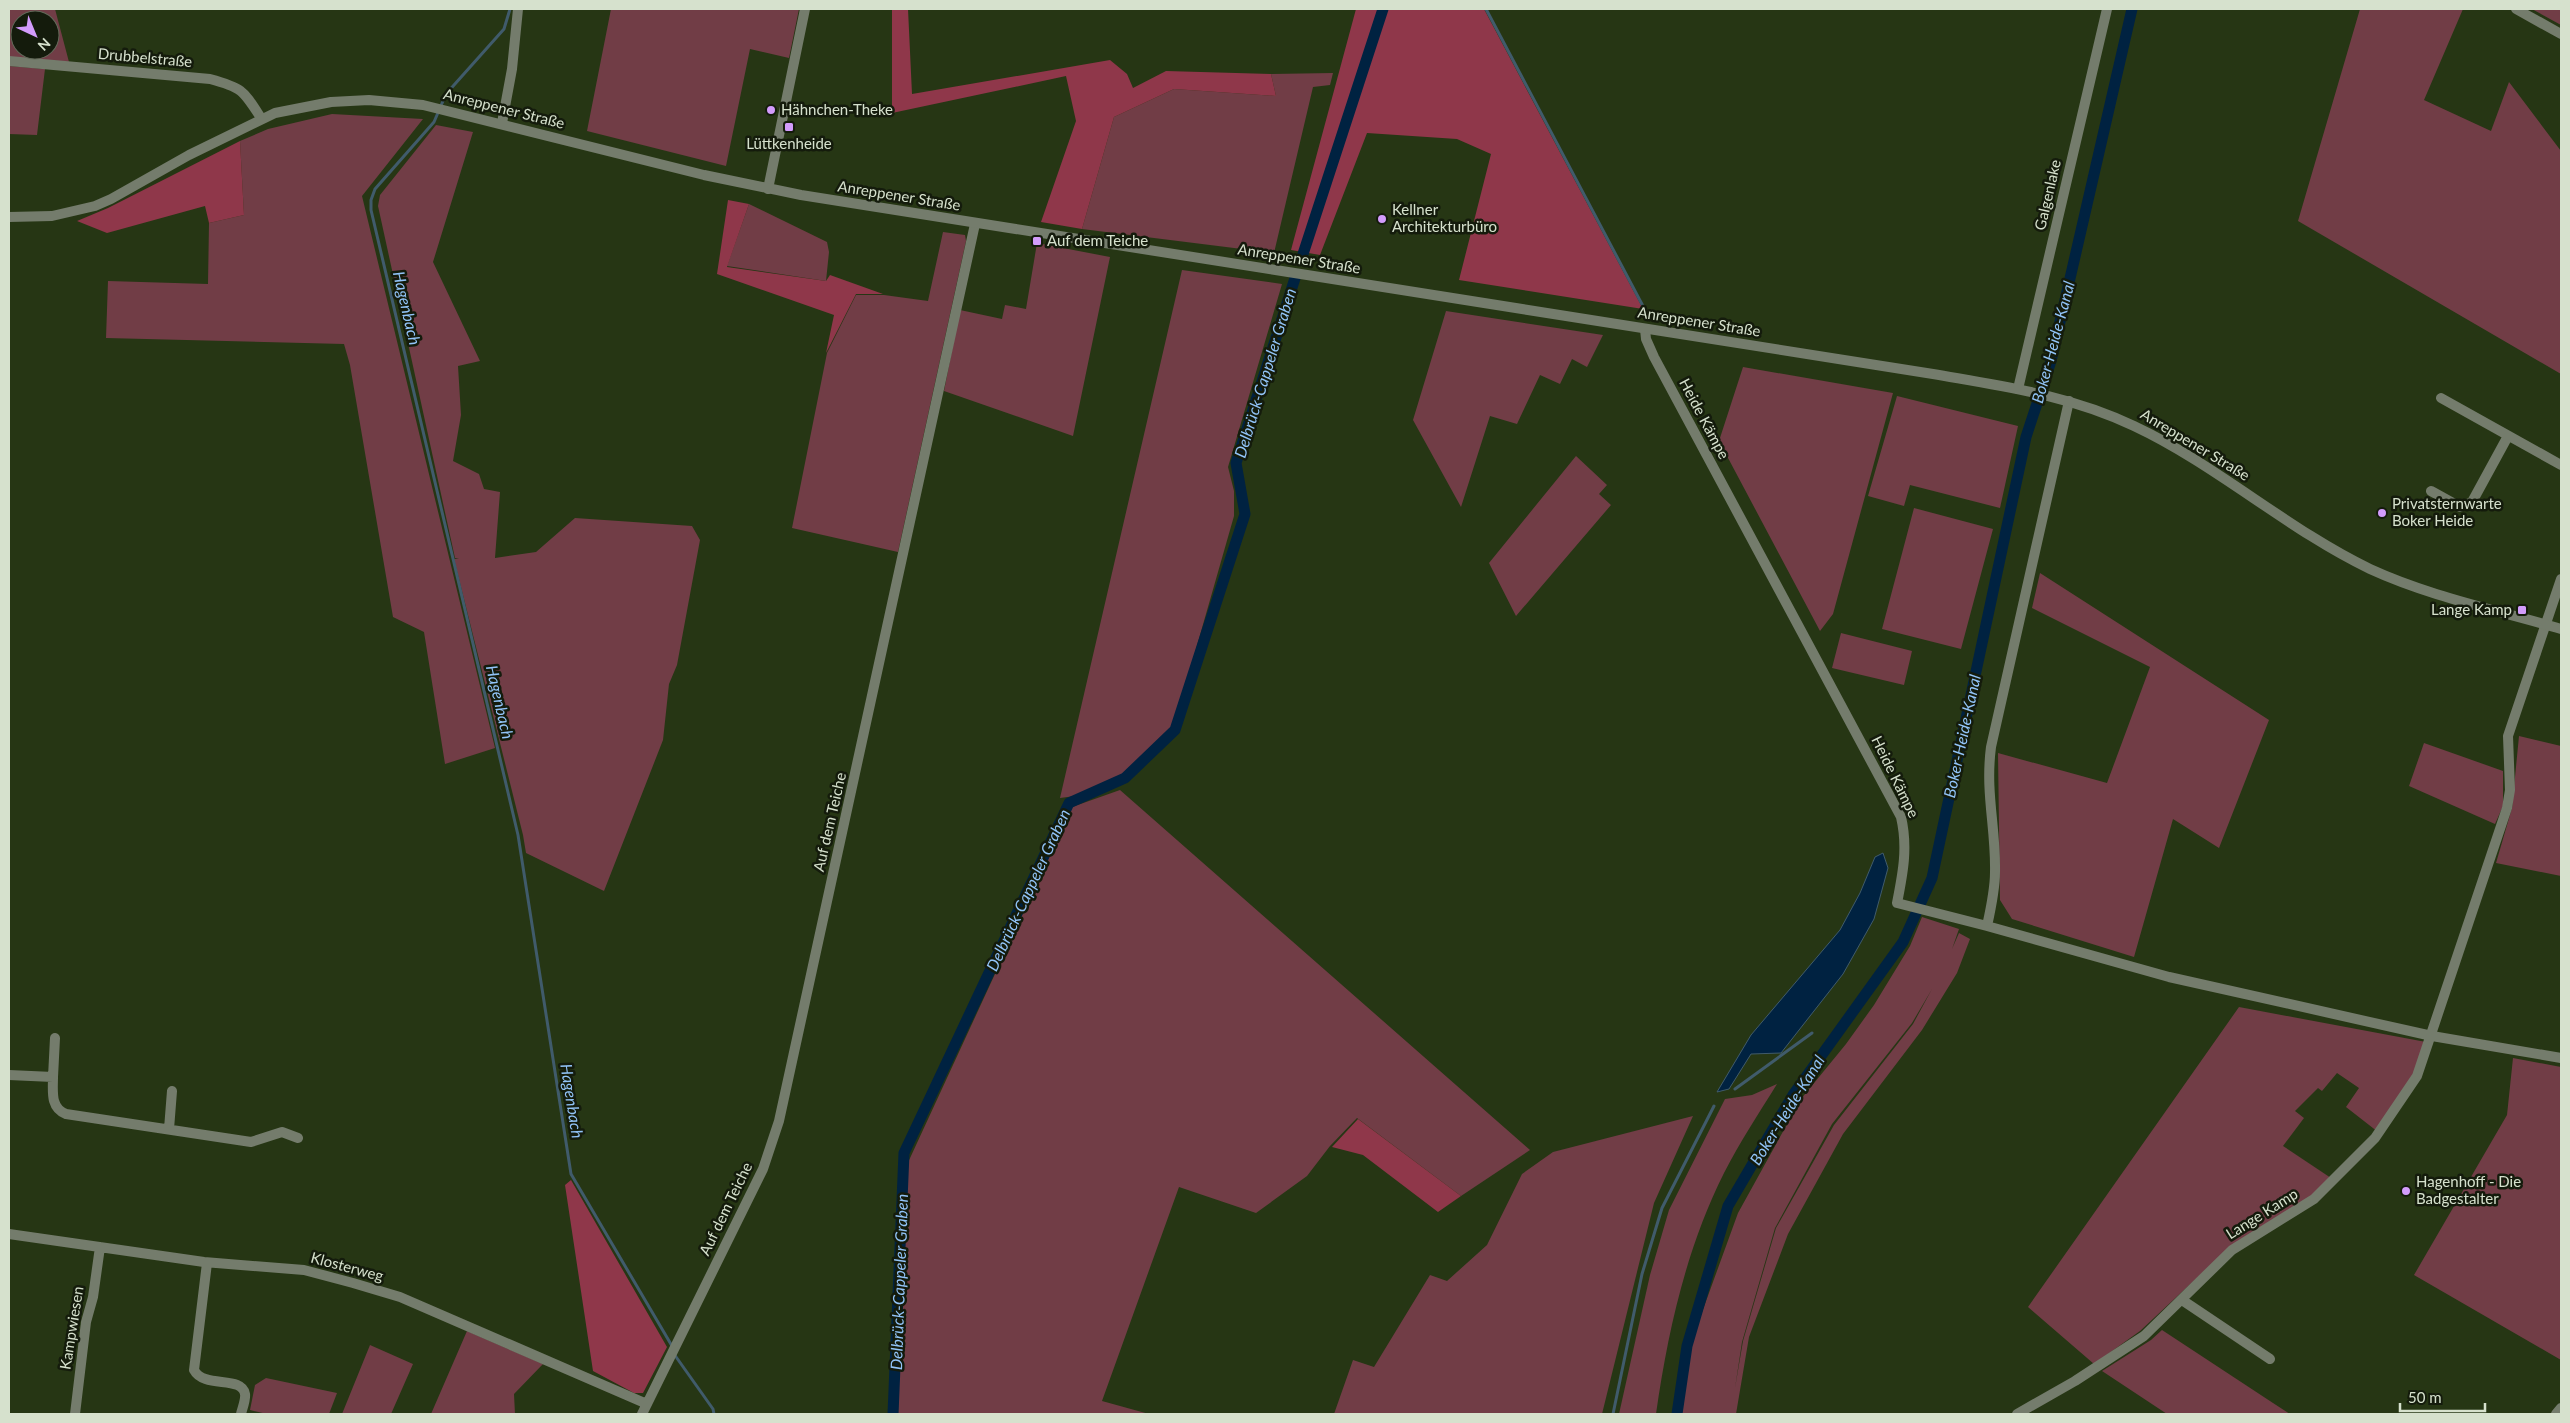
<svg xmlns="http://www.w3.org/2000/svg" width="2570" height="1423" viewBox="0 0 2570 1423" font-family="Lato,sans-serif">
<style>
.green{fill:#713d46;fill-rule:evenodd}
.forest{fill:#8f374a}
.water{fill:#002241;stroke:#405b6b}
.lines{fill:none;stroke-linecap:round;stroke-linejoin:round}
.stream{stroke:#405b6b;stroke-width:3}
.canal{stroke:#002241;stroke-width:11}
.minor{stroke:#747c6c;stroke-width:10}
.tertiary{stroke:#747c6c;stroke-width:10}
.poi-dot{fill:#d39cfc;stroke:#141b0c;stroke-width:2}
.labels{text-anchor:middle;stroke-width:5;stroke-linejoin:round;paint-order:stroke}
.street-label{font-size:15px;fill:#d6e1cd;stroke:#141b0c}
.poi-label{font-size:15px;fill:#d6e1cd;stroke:#141b0c;text-anchor:start}
.water-label{font-size:16px;font-style:italic;fill:#92c4f8;stroke:#141b0c}
</style>
<rect width="100%" height="100%" fill="#263614"/>
<path class="green" d="M9 9H55L69 62 9 57ZM20 20H50V50H20Z
M611 9H799L789 58 750 49 726 166 587 131Z
M2360 9H2463L2424 100 2491 131 2509 82 2561 151V374L2298 221Z
M2532 9H2561V25Z
M9 66 45 69 37 135 9 134Z
M1333 73 1330 85 1313 87 1274 253 1082 229 1114 117 1174 89 1276 96 1271 74Z
M332 114 423 119 362 196 495 748 445 764 424 632 393 617 350 365 344 344 106 338 108 281 208 284 209 223 244 215 240 141 268 129Z
M436 125 473 132 433 262 480 361 458 366 461 415 453 461 479 474 484 489 500 492 495 558 536 552 575 518 692 526 700 540 677 665 669 684 663 740 604 891 526 853 523 835 454 559H459L455 558 378 206 380 195Z
M749 204 827 242 829 252 826 281 727 266Z
M943 232 965 235 966 241 898 552 792 528 827 353 856 295H884L928 301Z
M1037 243 1110 257 1073 436 944 391 960 310 1002 319 1005 305 1026 309Z
M1182 270 1282 284 1228 467 1234 491V516L1174 726 1144 757 1119 777 1075 796 1060 798Z
M1446 311 1603 335 1587 367 1572 359 1560 384 1540 375 1517 424 1490 416 1461 507 1413 420Z
M1743 367 1893 393 1833 614 1820 631 1719 441Z
M1897 396 2018 426 2000 508 1910 485 1904 506 1868 496Z
M1576 456 1607 485 1599 494 1611 505 1516 616 1489 563Z
M1914 508 1993 529 1961 649 1882 629Z
M2040 573 2269 720 2219 848 2173 819 2134 957 2012 919 2000 900 1998 753 2107 783 2150 667 2032 608Z
M1841 633 1912 651 1904 685 1832 668Z
M2519 736 2561 746V876L2496 863 2512 808Z
M2424 743 2503 771V806L2495 824 2409 786Z
M1120 790 1530 1150 1461 1196 1357 1118 1330 1146 1307 1176 1256 1213 1179 1187 1102 1401 1149 1414H898L905 1169 1072 807Z
M1922 917 1959 929 1952 949 1959 933 1970 939 1957 973 1922 1030 1843 1134 1788 1234 1749 1337 1736 1414H1680L1689 1348 1738 1213 1801 1099 1846 1044 1874 1005 1910 946ZM1932 989 1913 1024 1834 1125 1776 1228 1743 1341 1735 1388 1742 1342 1775 1228 1832 1124 1912 1023Z
M2239 1007 2426 1042 2415 1074 2378 1132 2346 1107 2359 1088 2337 1073 2322 1091 2318 1088 2295 1111 2304 1118 2283 1146 2331 1178 2312 1196 2229 1248 2140 1331 2094 1364 2028 1307Z
M2513 1058 2561 1067V1360L2414 1275 2507 1115Z
M1777 1084C1759 1113 1740 1142 1724 1173 1686 1249 1668 1331 1656 1414H1619L1650 1275 1669 1210 1725 1099 1752 1095Z
M1693 1116 1654 1203 1602 1414H1334L1353 1360 1374 1367 1430 1275 1447 1281 1487 1245 1522 1174 1553 1152Z
M2162 1330 2273 1403 2290 1414H2167L2102 1371 2151 1340Z
M467 1331 543 1364 514 1394 515 1414H431Z
M370 1345 413 1364 391 1414H342Z
M266 1378 337 1393 329 1414H267L250 1410 255 1385Z"/>
<path class="forest" d="M892 9H908L912 94 1110 60 1127 74 1133 88 1166 71 1271 74 1276 96 1174 89 1114 117 1082 229 1041 222 1076 121 1066 76 892 113Z
M1356 9H1484L1643 309 1459 280 1491 154 1457 139 1367 133 1320 255 1291 250Z
M240 141 244 215 209 223 205 206 107 233 77 221 108 208Z
M728 200 749 204 727 267 826 281 830 275 883 294H856L826 353 834 315 717 274Z
M1358 1119 1461 1196 1438 1212 1363 1155 1332 1147Z
M571 1180 667 1347 643 1393H634L593 1371 565 1185Z"/>
<path class="water" d="M1883 853 1888 868 1874 919 1843 974 1781 1053 1751 1054 1729 1089 1717 1092 1751 1035 1840 930 1860 893 1875 857Z"/>
<g class="lines">
<path class="stream" d="M510 9 504 29 446 94 434 122 375 189 371 200V210L518 835 571 1174 672 1346
M1486 9 1644 308
M1735 1089 1812 1033
M674 1354 713 1409 714 1414
M1613 1414 1642 1274 1662 1208 1714 1106"/>
<path class="canal" d="M1303 254 1383 9
M893 1414 904 1153 1069 803 1125 778 1175 730 1245 514 1236 463 1296 275
M1677 1414 1687 1346 1728 1206 1793 1095 1903 942 1932 878 2026 437 2051 361 2132 9"/>
<path class="minor" d="M2516 9 2561 34
M9 61 210 79C243 88 243 90 261 118
M502 123 512 69 518 9
M768 189 805 9
M1645 329 1646 339 1654 357 1901 817C1908 847 1903 873 1897 903L1987 926C1991 908 1995 890 1995 872 1996 828 1985 793 1991 747L2069 401
M2018 389 2107 9
M2441 398 2561 465
M2431 491 2460 507 2472 502 2508 436
M1987 926 2169 977 2432 1036 2561 1058
M9 1075 53 1077C53 1091 50 1108 66 1114L251 1142 282 1132 298 1138
M53 1077 55 1038
M169 1129 172 1091
M9 1234 204 1262 304 1270 353 1283 400 1297 647 1404
M207 1263 194 1370C204 1389 242 1375 245 1394 246 1400 242 1409 241 1414
M2182 1300 2270 1359
M75 1414 86 1322 93 1297 100 1247
M642 1414 763 1169 779 1121 975 224
M2017 1414 2075 1381 2144 1336 2232 1250 2314 1199 2375 1138 2417 1076 2507 808 2510 790 2508 736 2561 579
M2556 1414 2561 1408"/>
<path class="tertiary" d="M9 217 52 216 95 206 111 199 189 155 275 113 331 102 369 100 423 105 704 175 801 195 1933 374C2001 386 2070 395 2134 426 2217 465 2287 529 2370 569 2431 597 2497 610 2561 629"/>
</g>
<g class="poi-dot">
<circle cx="771" cy="110" r="5"/>
<rect x="784" y="122" width="10" height="10" rx="2.5"/>
<circle cx="1382" cy="219" r="5"/>
<rect x="1032" y="236" width="10" height="10" rx="2.5"/>
<circle cx="2382" cy="513" r="5"/>
<rect x="2517" y="605" width="10" height="10" rx="2.5"/>
<circle cx="2406" cy="1191" r="5"/>
</g>
<g class="labels">
<g class="street-label">
<text transform="translate(145 58) rotate(5)" y="5">Drubbelstraße</text>
<text transform="translate(504 109) rotate(14)" y="5">Anreppener Straße</text>
<text transform="translate(2048 195) rotate(-77)" y="5">Galgenlake</text>
<text transform="translate(899 196) rotate(9)" y="5">Anreppener Straße</text>
<text transform="translate(1299 259) rotate(9)" y="5">Anreppener Straße</text>
<text transform="translate(1699 322) rotate(9)" y="5">Anreppener Straße</text>
<text transform="translate(1704 419) rotate(62)" y="5">Heide Kämpe</text>
<text transform="translate(2195 445) rotate(31)" y="5">Anreppener Straße</text>
<text transform="translate(1895 777) rotate(64)" y="5">Heide Kämpe</text>
<text transform="translate(830 822) rotate(-77)" y="5">Auf dem Teiche</text>
<text transform="translate(726 1209) rotate(-64)" y="5">Auf dem Teiche</text>
<text transform="translate(2262 1214) rotate(-32)" y="5">Lange Kamp</text>
<text transform="translate(347 1267) rotate(15)" y="5">Klosterweg</text>
<text transform="translate(72 1328) rotate(-81)" y="5">Kampwiesen</text>
</g>
<g class="poi-label">
<text x="781" y="115">Hähnchen-Theke</text>
<text x="789" y="149" text-anchor="middle">Lüttkenheide</text>
<text x="1392" y="215">Kellner<tspan x="1392" dy="17">Architekturbüro</tspan></text>
<text x="1047" y="246">Auf dem Teiche</text>
<text x="2392" y="509">Privatsternwarte<tspan x="2392" dy="17">Boker Heide</tspan></text>
<text x="2512" y="615" text-anchor="end">Lange Kamp</text>
<text x="2416" y="1187">Hagenhoff - Die<tspan x="2416" dy="17">Badgestalter</tspan></text>
</g>
<g class="water-label">
<text transform="translate(407 308) rotate(77)" y="6">Hagenbach</text>
<text transform="translate(2053 342) rotate(-75)" y="6">Boker-Heide-Kanal</text>
<text transform="translate(1265 373) rotate(-73)" y="6">Delbrück-Cappeler Graben</text>
<text transform="translate(500 702) rotate(77)" y="6">Hagenbach</text>
<text transform="translate(1962 736) rotate(-78)" y="6">Boker-Heide-Kanal</text>
<text transform="translate(1028 890) rotate(-65)" y="6">Delbrück-Cappeler Graben</text>
<text transform="translate(572 1101) rotate(81)" y="6">Hagenbach</text>
<text transform="translate(1787 1110) rotate(-58)" y="6">Boker-Heide-Kanal</text>
<text transform="translate(899 1282) rotate(-88)" y="6">Delbrück-Cappeler Graben</text>
</g>
</g>
<rect width="2570" height="1423" fill="none" stroke="#d6e1cd" stroke-width="20"/>
<g transform="translate(35 35) rotate(136)"><circle r="24" fill="#141b0c" stroke="#626a59"/>
<path d="M0-4L9 19L0 12L-9 19Z" fill="#d39cfc"/>
<text y="-8" font-size="14" font-weight="bold" text-anchor="middle" fill="#d6e1cd">N</text>
</g>
<path d="M2400 1403v8h85v-8" fill="none" stroke="#d6e1cd" stroke-width="2.5"/>
<text x="2408" y="1403" font-size="15" fill="#d6e1cd" stroke="#141b0c" stroke-width="4" paint-order="stroke">50 m</text>
</svg>
